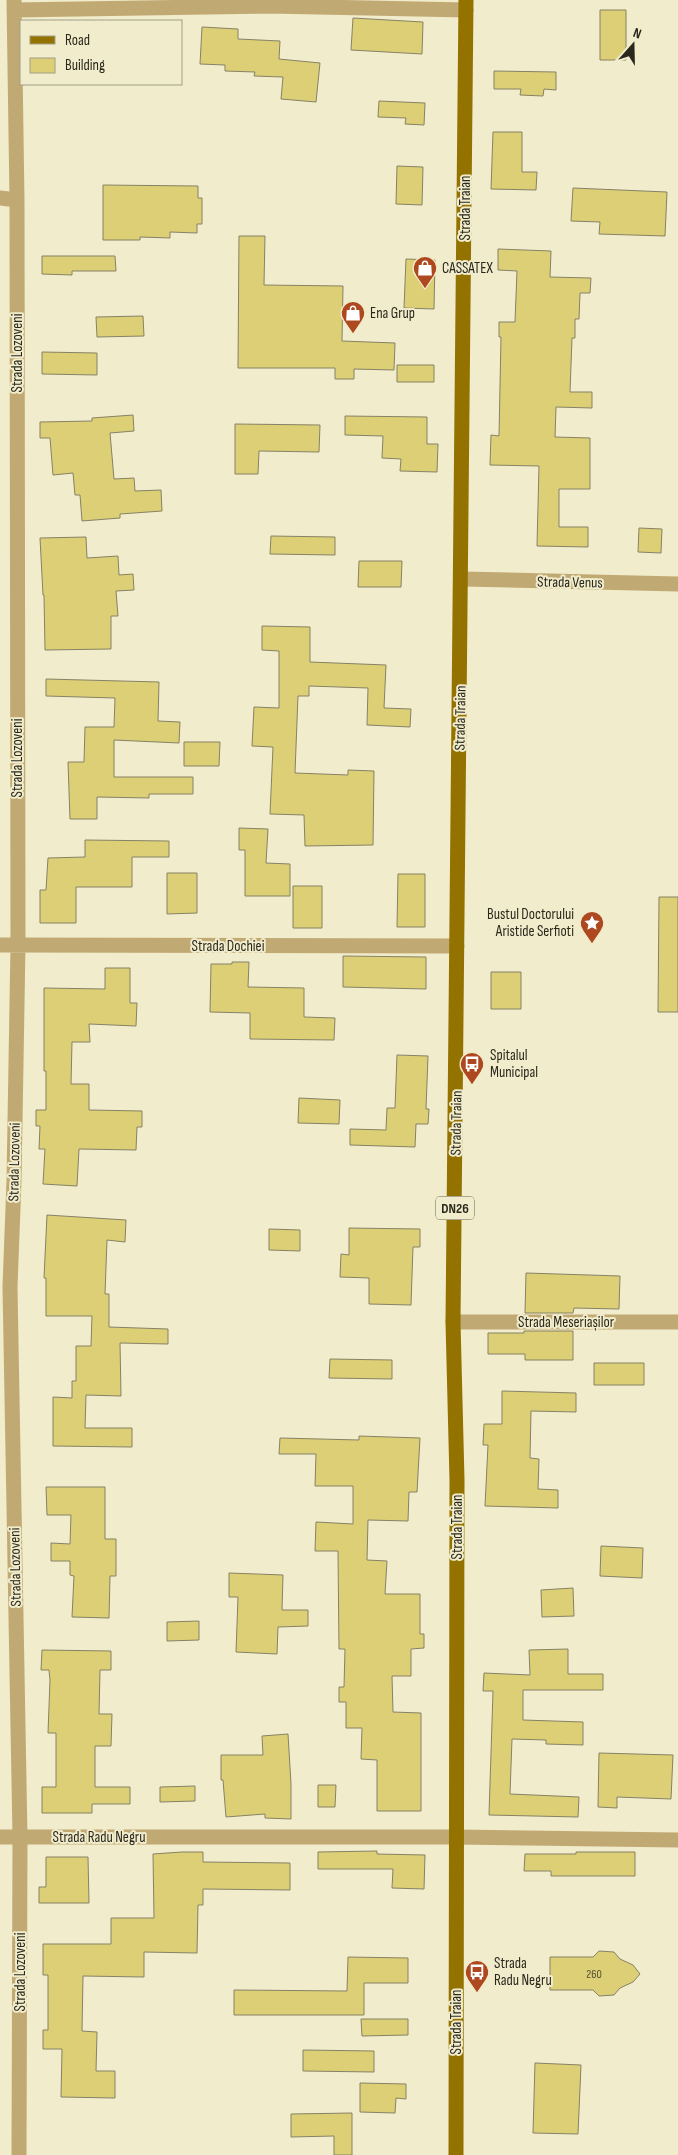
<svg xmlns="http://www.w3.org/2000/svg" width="678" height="2155" viewBox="0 0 678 2155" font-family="'Sofia Sans Condensed',sans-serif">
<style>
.building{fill:#ddcf76;stroke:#868265}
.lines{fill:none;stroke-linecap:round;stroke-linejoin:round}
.minor{stroke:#c1a973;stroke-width:15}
.tertiary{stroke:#c1a973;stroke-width:15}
.primary{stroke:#947200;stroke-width:15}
.labels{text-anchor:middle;stroke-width:4;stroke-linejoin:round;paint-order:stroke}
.number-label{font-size:12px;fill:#575232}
.shield{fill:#f1eccc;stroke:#666351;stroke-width:1}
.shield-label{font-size:14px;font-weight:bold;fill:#2a281c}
.street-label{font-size:15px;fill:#2a281c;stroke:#f1eccc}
.poi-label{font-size:15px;fill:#2a281c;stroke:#f1eccc;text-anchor:start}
</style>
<rect width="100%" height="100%" fill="#f1eccc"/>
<path class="building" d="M600 10H626V60H600Z
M353 18 423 22 422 54 351 50Z
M202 27 238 29V39L280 41 279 59 320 63 316 102 281 99 283 77 254 76 255 72 225 71V65L200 64Z
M494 71 556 72V90L544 89 543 96 520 95 521 89H494Z
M379 101 425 103 424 125 405 124 406 118 378 117Z
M493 132H522V172H537L536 190 491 189Z
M397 166 423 167 422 205 396 204Z
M103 185 198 186V198H202V224H197V233L170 232V238L140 237V240H103Z
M573 188 667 192 665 236 599 234 600 222 571 221Z
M239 236H265L264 285 343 286 342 341 395 343 394 370 354 369V379H335V368H238Z
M498 249 551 251 550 277 591 278 590 293H580L579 319H575V338H572L570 392H592V408L556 407 555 437 590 438V489H559V527H588V547L537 546 539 466 490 465 491 435 499 436 501 337H499V322H515L517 271 498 270Z
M42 256H115L116 271H72V275L42 274Z
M406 259 435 260 434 309 404 308Z
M143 316 144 336 97 337 96 317Z
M42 352 97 353V375L42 374Z
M397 365H434V382H397Z
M133 415 134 431 110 433 114 479 134 478 135 491 161 490 162 511 120 514V518L82 521 80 495H75L73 473 53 475 50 438H40V422L92 421V418Z
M345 416 427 417V444H438L437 472 400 471 401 459 382 458 383 436 345 435Z
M235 424 320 425 319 452 259 451 258 474H235Z
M639 528 662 529 661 553 638 552Z
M271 536 335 537V555L270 554Z
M86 537 87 558 118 556 119 575 133 574 134 590 116 591 118 616H111V649L45 650 44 595H43L40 538Z
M359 561H402L401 587H358Z
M262 626 310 627V662L386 665 384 708 411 709 410 727 367 725 368 688 309 686V696H298L295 773 348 775V770L374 771 373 845 305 846 304 815 270 814 273 747 252 746 254 707 279 708V651L262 650Z
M46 679 159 682 158 721 180 722 179 743 114 740V777H193V794H149V798L97 797V819H70L68 762H84L85 727H114L115 698 46 696Z
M184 742H220L219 766H184Z
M239 828 268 829 266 863 290 864V896H245V850H239Z
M85 840 169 841V857H132V887H76V923H40V890H46L48 858 85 857Z
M167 873H197V913L167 914Z
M398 874H425V927H397Z
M293 886H322V928H293Z
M659 897H678V1012H658Z
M343 956 426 957V989L343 987Z
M232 962H249L248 987 304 988V1017L335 1018 334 1040 250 1039V1013L210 1012 211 964H232Z
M105 968H130V1003H137L136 1026 89 1024 90 1042H72L71 1084H89V1110L142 1111V1127H137L136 1150 79 1149 77 1186 43 1184 45 1149H39L40 1126H36V1110H46V1071H44V988L105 989Z
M491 972H521V1009H491Z
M397 1055 428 1056 426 1109H429L428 1124H416L415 1147 350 1145V1129L386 1130 387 1108H395Z
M299 1098 340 1100 339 1124 298 1123Z
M47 1215 126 1220 125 1242 107 1240 105 1294H109V1327L168 1329V1344L120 1343 121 1396 86 1395 85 1428H132V1447L53 1446V1397L72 1398V1381H76V1346H91L92 1316H46V1278H44Z
M349 1228 420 1229V1247H413L411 1305 369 1304V1278L340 1277 341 1254 349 1255Z
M269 1229 300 1230V1251L269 1250Z
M526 1273 620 1276 619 1309 574 1308 573 1313H525Z
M524 1331H573V1360H525V1354H488V1333H524Z
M330 1359 392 1360V1379L329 1378Z
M594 1363H644V1385H594Z
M502 1391 576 1393V1412L531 1411 530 1458 539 1459 538 1489 558 1490V1508L485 1506 488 1445H483L484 1424H502Z
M359 1436 420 1438 417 1492H409L408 1521 368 1520 367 1560 387 1561 385 1594H420V1634H424V1648L411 1649V1676H392L393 1712 421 1713V1811H377V1760L361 1759 362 1728H346V1702H339V1687H344L345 1649H339L338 1551H315L316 1522 353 1524V1486H315L316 1454H279L280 1438 359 1440Z
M46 1487H105V1539H116V1576H110L109 1618 72 1617 74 1576 70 1575V1561H51V1543L70 1544 71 1515H47Z
M601 1546 643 1548 642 1578 600 1576Z
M229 1573 283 1575 282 1610H308V1626L278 1627 277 1654 236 1652 238 1597H229Z
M573 1588 574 1616 542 1617 541 1590Z
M199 1621V1640L167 1641V1622Z
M568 1649V1674H603V1690H523V1720L583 1722V1745L546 1744V1740L512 1739 510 1794 579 1797 578 1817 489 1815 493 1691H483L484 1673 530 1675 529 1650Z
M42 1650 111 1651V1670H100L99 1714H112L111 1746H95V1787H130V1804H92V1813H42V1787H56V1733H48L50 1680 49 1670H41Z
M288 1734 291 1784V1819L265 1818V1814L226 1817 223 1780H221V1755H263L262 1736Z
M599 1753 673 1755 671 1799 617 1797V1808L598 1807Z
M318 1785H336L335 1807H318Z
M195 1786V1801L160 1802V1787Z
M377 1851V1854L425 1855 424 1889 392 1888 393 1869H318V1852Z
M182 1852H203V1862L290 1863V1890L203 1889V1905H198L197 1953 144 1952V1977L83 1976 82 2031 97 2032 96 2071H115V2098L61 2097 62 2049H43V2030H48V1975H43V1944H111V1918H154L153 1854Z
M576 1852H635V1876H551V1871H524L525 1854H576Z
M46 1857H88L89 1903H39V1887H46Z
M599 1951 614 1952 620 1959 633 1965 640 1974 633 1982 620 1988 614 1995 599 1996 593 1990H550V1957H593Z
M348 1957 408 1958V1983H364V2015H234V1990L347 1991Z
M361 2019H408V2035L362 2036Z
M303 2050 374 2051V2072L303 2071Z
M535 2063 581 2065 578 2134 533 2133Z
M360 2083 406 2084V2099L396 2098 395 2113 360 2112Z
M352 2113V2155H334V2136L291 2137V2114Z"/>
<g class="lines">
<path class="minor" d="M14 0 17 200 18 945 14 1181 10 1287 20 1837 19 2155
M14 10 269 6 466 10
M0 198 17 200
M462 579 678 584
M0 945 457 946
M453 1322H678"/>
<path class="tertiary" d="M0 1837H455L678 1840"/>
<path class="primary" d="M456 2155 457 1480 453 1322 466 0"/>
</g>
<defs>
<g id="shop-pin" transform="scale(1.25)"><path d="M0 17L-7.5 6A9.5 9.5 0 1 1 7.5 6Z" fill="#ae481e" stroke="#f1eccc"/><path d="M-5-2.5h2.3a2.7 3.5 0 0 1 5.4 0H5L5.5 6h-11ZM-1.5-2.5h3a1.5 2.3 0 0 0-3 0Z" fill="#fff"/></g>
<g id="sight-pin" transform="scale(1.25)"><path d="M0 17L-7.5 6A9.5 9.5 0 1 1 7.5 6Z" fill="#ae481e" stroke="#f1eccc"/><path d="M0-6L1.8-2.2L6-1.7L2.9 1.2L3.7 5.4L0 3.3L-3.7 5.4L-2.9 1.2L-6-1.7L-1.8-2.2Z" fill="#fff"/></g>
<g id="bus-pin" transform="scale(1.25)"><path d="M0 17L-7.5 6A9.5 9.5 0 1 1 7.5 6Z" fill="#ae481e" stroke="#f1eccc"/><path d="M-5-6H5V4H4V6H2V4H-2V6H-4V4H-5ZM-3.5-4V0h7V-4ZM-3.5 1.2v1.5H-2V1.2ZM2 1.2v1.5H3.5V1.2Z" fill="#fff"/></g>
</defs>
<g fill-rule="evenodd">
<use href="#shop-pin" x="425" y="268"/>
<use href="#shop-pin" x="353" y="313"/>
<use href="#sight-pin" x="592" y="923"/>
<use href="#bus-pin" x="472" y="1064"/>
<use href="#bus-pin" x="477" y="1972"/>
</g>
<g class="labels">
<g class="number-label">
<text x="594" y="1978">260</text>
</g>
<rect class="shield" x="436" y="1196.5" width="38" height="23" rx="4"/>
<g class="shield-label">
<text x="455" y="1213">DN26</text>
</g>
<g class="street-label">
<text transform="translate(465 208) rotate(-90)" y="5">Strada Traian</text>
<text transform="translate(17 353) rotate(-90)" y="5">Strada Lozoveni</text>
<text transform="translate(570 582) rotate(1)" y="5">Strada Venus</text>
<text transform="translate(460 718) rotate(-89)" y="5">Strada Traian</text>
<text transform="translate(17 758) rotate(-90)" y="5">Strada Lozoveni</text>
<text x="228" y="951">Strada Dochiei</text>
<text transform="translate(456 1123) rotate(-89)" y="5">Strada Traian</text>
<text transform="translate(14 1162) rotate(-89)" y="5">Strada Lozoveni</text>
<text x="566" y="1327">Strada Meseriașilor</text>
<text transform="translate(457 1527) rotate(-90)" y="5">Strada Traian</text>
<text transform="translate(15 1567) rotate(-91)" y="5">Strada Lozoveni</text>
<text x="99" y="1842">Strada Radu Negru</text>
<text transform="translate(20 1972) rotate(-90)" y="5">Strada Lozoveni</text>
<text transform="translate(456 2022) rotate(-90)" y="5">Strada Traian</text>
</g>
<g class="poi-label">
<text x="442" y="273">CASSATEX</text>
<text x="370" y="318">Ena Grup</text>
<text x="574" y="919" text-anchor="end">Bustul Doctorului<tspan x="574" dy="17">Aristide Serfioti</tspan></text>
<text x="490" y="1060">Spitalul<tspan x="490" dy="17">Municipal</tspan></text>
<text x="494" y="1968">Strada<tspan x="494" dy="17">Radu Negru</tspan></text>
</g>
</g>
<rect x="20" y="20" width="162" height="65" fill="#f1eccc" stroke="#a19e86"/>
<rect x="30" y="36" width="25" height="8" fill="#947200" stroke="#a19e86"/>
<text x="65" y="45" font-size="15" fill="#2a281c">Road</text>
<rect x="30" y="58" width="25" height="15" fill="#ddcf76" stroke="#a19e86"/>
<text x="65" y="70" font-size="15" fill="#2a281c">Building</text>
<g transform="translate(633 45) rotate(20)" stroke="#f1eccc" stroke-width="4" paint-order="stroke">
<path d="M0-4L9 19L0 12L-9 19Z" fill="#2a281c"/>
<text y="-8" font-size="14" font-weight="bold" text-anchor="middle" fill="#2a281c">N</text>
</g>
</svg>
